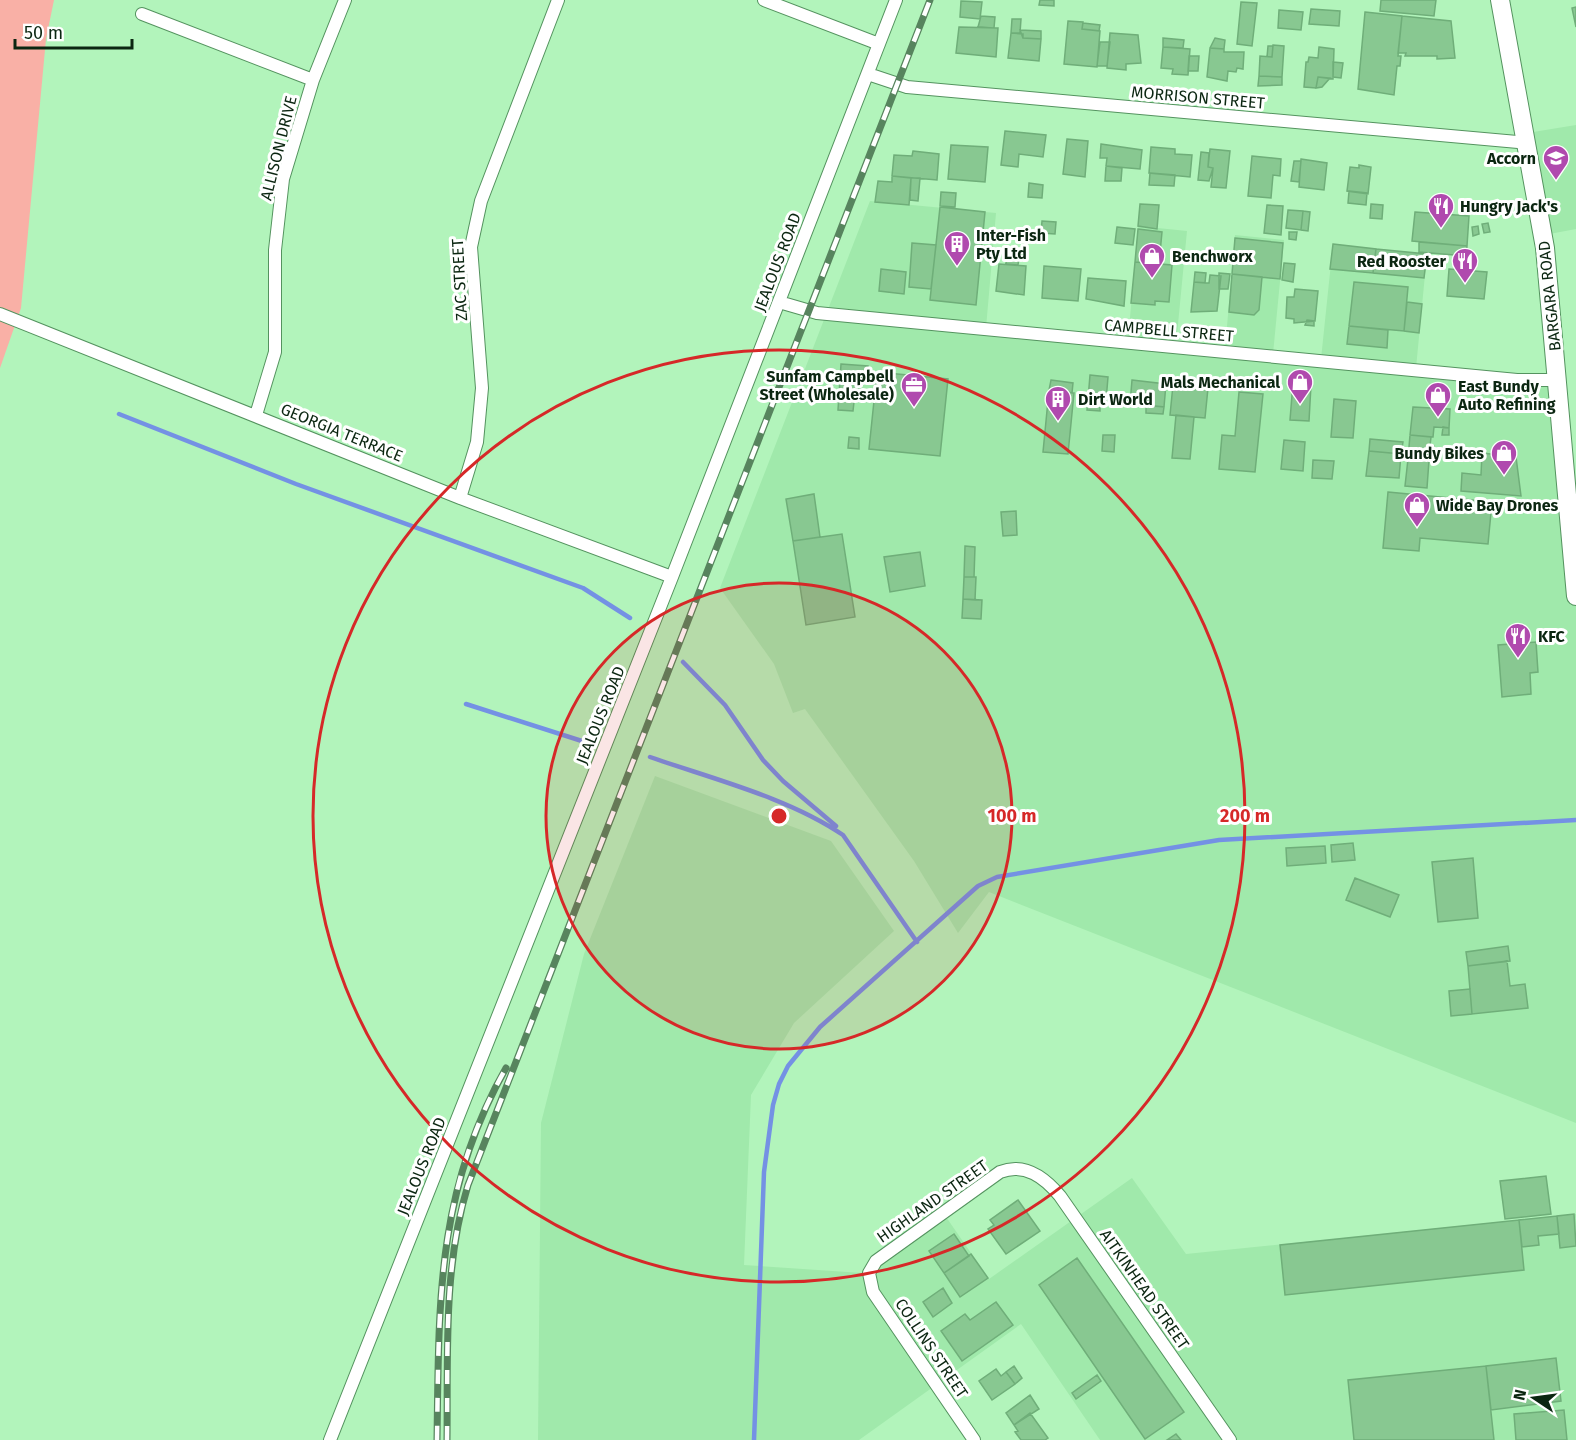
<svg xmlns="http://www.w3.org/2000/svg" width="1576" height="1440" viewBox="0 0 1576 1440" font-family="'Fira Sans',sans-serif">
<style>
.built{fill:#a0e9ab}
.green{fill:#f9b0a6}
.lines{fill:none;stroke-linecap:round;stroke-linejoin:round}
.stream{stroke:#7491e4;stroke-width:4.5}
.building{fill:#88c891;stroke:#6fae79;stroke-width:1.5}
.street-casing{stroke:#54935f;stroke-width:14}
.secondary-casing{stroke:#54935f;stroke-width:20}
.street{stroke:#fff;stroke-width:12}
.secondary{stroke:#fff;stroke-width:18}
.rail-casing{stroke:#57845e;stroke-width:7}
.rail{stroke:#fff;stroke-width:4.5;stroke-dasharray:14;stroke-linecap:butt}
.ring{fill:none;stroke:#d62828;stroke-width:3}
.labels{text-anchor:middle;stroke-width:6;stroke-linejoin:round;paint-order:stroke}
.street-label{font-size:16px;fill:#0b2611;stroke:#fff}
.poi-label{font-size:16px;font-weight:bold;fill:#0b2611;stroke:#fff;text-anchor:start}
.centre{fill:#d62828;stroke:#fff;stroke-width:3}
.ring-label{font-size:18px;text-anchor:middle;font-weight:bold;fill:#d62828;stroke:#fff;stroke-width:6;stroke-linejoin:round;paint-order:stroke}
</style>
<rect width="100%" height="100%" fill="#b2f4bb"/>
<path class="built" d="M1576 125V229L1544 235 1527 133Z
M870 201 996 213 986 328 1128 341 1138 226 1187 231 1176 345 1225 349 1235 235 1284 240 1273 354 1321 359 1333 244 1427 254 1416 368 1559 378 1576 584V1123L989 892 958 933 914 861 805 709 793 713 774 664 720 588Z
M655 776 831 841 894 931 794 1023 751 1095 744 1265 862 1273 944 1214 989 1279 1132 1178 1186 1254 1576 1214V1440H1100L1021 1324 859 1440H538L541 1123 584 954Z"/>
<path class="green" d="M0 0H54L46 39 21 308 0 368Z"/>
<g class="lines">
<path class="stream" d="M119 414 296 484 583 588 630 618
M683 662 725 705 763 760 783 781 836 826
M466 704 585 742
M650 757C713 779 789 798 843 835L917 942
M754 1440 764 1172 773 1105 779 1084 788 1066 820 1027 978 886 997 877 1219 840 1576 820"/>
</g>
<path class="building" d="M1040 0H1054V6L1039 5Z
M1381 0H1436L1434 16 1380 11Z
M961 1 982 2 980 19 960 17Z
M1241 2 1257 3 1252 46 1237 44Z
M1576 7V27L1572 8Z
M1311 9 1340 11 1339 26 1309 24Z
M1279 10 1303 12 1301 30 1278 28Z
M1365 12 1402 16 1398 56H1401L1400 66H1397L1394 95 1358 89Z
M981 16 995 17 994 28 978 27Z
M1402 16 1451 21 1455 58 1437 59V56H1405L1406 53H1398Z
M1012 19H1021L1020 33H1011Z
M1068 21 1083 22 1082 29 1100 31 1097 67 1064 64Z
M1083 23 1100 25 1099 31 1082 29Z
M959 27 998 28 996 57 956 53Z
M1020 30 1041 31V39L1023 38Z
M1011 33 1023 34V38L1041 39 1039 61 1008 58Z
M1110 33 1138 35 1141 63 1126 64V70L1107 68Z
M1163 38 1184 40 1183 48 1163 47Z
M1215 38 1225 40 1224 49 1210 48Z
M1100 42H1110L1107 66H1097Z
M1273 45 1284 46 1282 77 1259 76 1260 56 1272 57Z
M1268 46H1273L1272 57H1267Z
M1163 47 1190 49 1188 75 1172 74 1173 69 1161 68Z
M1319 47 1334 49 1333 79 1318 77 1316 88 1304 87 1306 62H1308L1309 57 1318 58Z
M1210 48 1224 49V52H1244L1243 69 1237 68 1236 72 1228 71 1227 81 1207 77Z
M1189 56H1199L1198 71H1188Z
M1333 62 1343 63 1341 78 1333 77Z
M1259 76 1282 77V85L1258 86Z
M1318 77 1330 78 1322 87 1316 88Z
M1005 131 1046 135 1043 157 1019 154 1018 167 1001 165Z
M1067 139 1088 141 1085 177 1063 174Z
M1101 144 1142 150 1140 169 1106 166 1107 158H1100Z
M951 145 988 147 985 182 948 179Z
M1151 147 1175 149V154L1192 155 1190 177 1149 173Z
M1210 149 1230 151 1226 188 1211 187 1213 168 1208 167Z
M913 151 939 154 937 180 892 176 894 155 912 156Z
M1201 152 1209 153 1208 167 1213 168 1209 181 1198 180Z
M1252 156 1281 159 1280 176 1273 175 1271 198 1248 196Z
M1301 159 1327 163 1324 190 1299 187Z
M1294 161H1301L1299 182 1291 181Z
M1359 165 1371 167 1368 194 1347 191 1350 167 1359 168Z
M1106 166 1122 168 1121 181H1105Z
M1150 173 1175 175 1174 186 1149 185Z
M892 176 911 178 909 205 875 202 878 181 892 182Z
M911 178H920L918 201 910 200Z
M1029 183 1043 185 1042 198 1028 197Z
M1349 191 1367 193 1366 205 1348 203Z
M941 192 956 193 955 207 940 206Z
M1140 204 1159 205 1157 229 1138 226Z
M1371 204 1383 205 1382 219 1370 218Z
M1267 205 1283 206 1281 235 1264 233Z
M940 207 985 212 976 305 930 300Z
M1288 210 1303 211 1301 230 1286 228Z
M1303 211 1310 212 1308 231 1301 230Z
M1415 212 1469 216 1467 246 1412 241Z
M1042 221 1056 222 1055 234 1041 233Z
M1488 223 1490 232 1484 233 1482 224Z
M1478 226 1479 234 1473 236 1472 227Z
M1117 227 1135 229 1133 245 1115 243Z
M1138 229 1162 232 1159 264 1135 262Z
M1289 232H1297L1296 240 1289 239Z
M1235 238 1283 243 1280 279 1232 274Z
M1419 242 1467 246 1466 256 1419 252Z
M912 243 936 245 931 289 909 287Z
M1333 244 1376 249 1373 273 1330 269Z
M1376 249 1427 254 1424 278 1373 273Z
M1007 250 1020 251 1018 265 1006 264Z
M1135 262 1172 265 1169 302 1155 301V305L1131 303Z
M1284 263 1295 264 1293 282 1282 280Z
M999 264 1026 266 1024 295 996 291Z
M1044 266 1081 269 1078 301 1042 298Z
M881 269 906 272 904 294 879 291Z
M1449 269 1487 272 1484 299 1447 296Z
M1195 272 1206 273 1205 283 1194 282Z
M1219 273 1230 274 1228 289H1219Z
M1232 274 1262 277 1259 310 1254 315 1229 312Z
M1210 275 1221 276 1217 311 1191 312 1194 282 1209 283Z
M1088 278 1126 281 1124 306 1086 299Z
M1354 282 1408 287 1404 331 1349 326Z
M1295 289 1318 291 1315 321 1294 323V319L1286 318 1287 297H1294Z
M1407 302 1422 304 1419 333 1404 331Z
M1307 320 1314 321V326L1305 325Z
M1349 326 1388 330 1387 348 1347 344Z
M841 364 868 366 867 377 862 376 860 393H855L853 411 838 410Z
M877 372 948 379 940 456 869 449Z
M1090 375 1108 377 1106 401 1088 399Z
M1051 380 1073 383 1072 393 1049 390Z
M1132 380 1166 384 1164 407 1130 404Z
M1293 383 1311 385 1309 421 1290 420Z
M1173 385 1208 388 1205 418 1170 415Z
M1049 390 1074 393 1068 454 1043 452Z
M1239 392 1263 394 1255 472 1219 469 1222 435 1235 436Z
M1088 399 1100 400V411L1087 410Z
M1334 399 1356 401 1353 438 1331 437Z
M1146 405 1164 407 1163 414 1146 413Z
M1413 407 1450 409 1449 428 1434 427 1433 437 1410 435Z
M1176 415 1194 417 1190 459 1172 458Z
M1443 427 1449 428V435H1442Z
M1103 435H1115L1114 452 1102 451Z
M1410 435 1431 437 1430 446H1434L1432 460 1408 459Z
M849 437 859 438V449L848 448Z
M1370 439 1403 442 1401 454 1369 451Z
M1284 440 1305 442 1303 471 1281 469Z
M1369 451 1401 454 1399 478 1366 476Z
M1482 453 1516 457 1521 496 1461 491 1462 473 1481 475Z
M1408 459 1429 460 1427 488 1405 486Z
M1313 460 1334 461 1332 479 1312 478Z
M1388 492 1492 502 1488 544 1420 538 1419 551 1383 548Z
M814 494 820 537 793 541 786 499Z
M1016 511 1017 535 1003 536 1001 512Z
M842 534 855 617 806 625 793 541Z
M965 546 975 547 974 577H964Z
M920 552 925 586 890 592 884 557Z
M964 577H976L975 600 963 599Z
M963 599 982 600 981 619 962 618Z
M1536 642 1538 672 1530 673 1531 694 1502 697 1498 645Z
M1353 843 1355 860 1332 862 1331 845Z
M1325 846 1326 863 1287 866 1286 848Z
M1473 858 1478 918 1438 922 1432 862Z
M1355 878 1399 895 1390 917 1346 900Z
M1508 946 1510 961 1468 966 1466 952Z
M1507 961 1510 986 1525 984 1528 1008 1472 1014 1468 966Z
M1470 989 1472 1014 1451 1016 1449 991Z
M1546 1176 1551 1214 1505 1219 1500 1181Z
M1018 1200 1040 1231 1006 1254 988 1229 994 1225 990 1220Z
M1574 1214 1576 1246 1560 1248 1557 1216Z
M1557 1216 1559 1234 1538 1236 1539 1245 1522 1247 1519 1220Z
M1519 1220 1524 1270 1285 1295 1280 1245Z
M954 1234 969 1256 944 1273 929 1251Z
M971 1254 988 1278 960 1297 944 1273Z
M1077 1258 1184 1412 1145 1439 1039 1285Z
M943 1288 952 1303 933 1317 923 1302Z
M996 1302 1013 1325 962 1361 941 1331 965 1314 970 1320Z
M1556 1358 1561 1401 1491 1410 1486 1366Z
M1014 1366 1022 1378 1015 1384 1006 1372Z
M1486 1366 1494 1440H1354L1348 1380Z
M996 1369 1001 1376 1006 1372 1015 1384 992 1400 979 1381Z
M1097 1375 1101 1381 1076 1399 1072 1393Z
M1030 1395 1039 1409 1014 1425 1006 1413Z
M1564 1410 1567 1440H1516L1514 1414Z
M1030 1413 1048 1438 1045 1440H1021L1015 1432 1018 1431 1014 1425Z
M1176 1434 1181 1440H1167Z"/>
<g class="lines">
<g class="street-casing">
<path id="street" d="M764 0 879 44
M142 14 313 80
M868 74 907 87 1528 143
M779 302 817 313 1517 380H1558
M0 314 460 498 672 577
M256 415 275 352V250L283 179 313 80 345 0
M460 498 477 442 482 388 471 247 481 201 558 0
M330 1440 672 577 896 0
M974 1440 873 1292 869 1273 876 1261 1000 1172C1025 1162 1045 1178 1060 1196L1230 1440"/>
</g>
<g class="secondary-casing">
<path id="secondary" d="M1500 0 1545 248 1576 596"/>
</g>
<use href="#street" class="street"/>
<use href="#secondary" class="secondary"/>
<g class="rail-casing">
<path id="rail" d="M437 1440C439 1303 436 1191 506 1068
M447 1440C448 1354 443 1267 468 1185L930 0"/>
</g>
<use href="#rail" class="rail"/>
</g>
<circle cx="779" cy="816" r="233" fill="#d62828" fill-opacity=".12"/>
<g class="ring">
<circle cx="779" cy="816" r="233"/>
<circle cx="779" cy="816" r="466"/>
</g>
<defs>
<g id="school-pin" transform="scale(1.35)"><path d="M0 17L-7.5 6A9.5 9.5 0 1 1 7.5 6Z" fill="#b04aae" stroke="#fff"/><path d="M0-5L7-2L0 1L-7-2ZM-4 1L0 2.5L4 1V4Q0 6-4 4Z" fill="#fff"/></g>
<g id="restaurant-pin" transform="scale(1.35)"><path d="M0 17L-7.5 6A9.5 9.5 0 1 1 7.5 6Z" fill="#b04aae" stroke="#fff"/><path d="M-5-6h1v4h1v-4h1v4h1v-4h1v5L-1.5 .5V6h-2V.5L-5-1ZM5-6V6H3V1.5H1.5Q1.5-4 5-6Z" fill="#fff"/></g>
<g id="building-pin" transform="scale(1.35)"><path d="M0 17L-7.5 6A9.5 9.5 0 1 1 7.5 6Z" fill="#b04aae" stroke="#fff"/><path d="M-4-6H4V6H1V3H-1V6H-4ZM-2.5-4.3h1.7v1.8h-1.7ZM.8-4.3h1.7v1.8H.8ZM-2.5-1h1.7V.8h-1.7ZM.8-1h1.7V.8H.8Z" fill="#fff"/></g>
<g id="shop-pin" transform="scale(1.35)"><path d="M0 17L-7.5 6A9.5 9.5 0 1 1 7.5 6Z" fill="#b04aae" stroke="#fff"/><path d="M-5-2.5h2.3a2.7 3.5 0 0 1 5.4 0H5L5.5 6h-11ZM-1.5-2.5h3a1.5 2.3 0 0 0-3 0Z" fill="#fff"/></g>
<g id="office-pin" transform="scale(1.35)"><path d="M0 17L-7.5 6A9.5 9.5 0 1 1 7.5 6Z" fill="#b04aae" stroke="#fff"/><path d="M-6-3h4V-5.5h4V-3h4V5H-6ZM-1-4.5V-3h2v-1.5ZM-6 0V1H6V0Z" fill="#fff"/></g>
</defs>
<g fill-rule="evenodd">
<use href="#school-pin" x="1556" y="158"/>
<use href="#restaurant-pin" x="1441" y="206"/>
<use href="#building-pin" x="957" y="244"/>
<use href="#shop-pin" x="1152" y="256"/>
<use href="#restaurant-pin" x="1465" y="261"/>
<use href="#shop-pin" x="1300" y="382"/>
<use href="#office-pin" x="914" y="385"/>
<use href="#shop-pin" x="1438" y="395"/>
<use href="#building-pin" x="1058" y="399"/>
<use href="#shop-pin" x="1504" y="453"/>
<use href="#shop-pin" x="1417" y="505"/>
<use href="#restaurant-pin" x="1518" y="636"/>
</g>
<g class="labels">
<g class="street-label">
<text transform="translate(1198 97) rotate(5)" y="6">MORRISON STREET</text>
<text transform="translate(278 148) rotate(-76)" y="6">ALLISON DRIVE</text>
<text transform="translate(777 262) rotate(-69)" y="6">JEALOUS ROAD</text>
<text transform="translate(459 280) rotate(-93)" y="6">ZAC STREET</text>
<text transform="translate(1549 296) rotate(-96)" y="6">BARGARA ROAD</text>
<text transform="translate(1169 330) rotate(5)" y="6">CAMPBELL STREET</text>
<text transform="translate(342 432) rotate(22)" y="6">GEORGIA TERRACE</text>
<text transform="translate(600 715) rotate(-68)" y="6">JEALOUS ROAD</text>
<text transform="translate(421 1166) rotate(-68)" y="6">JEALOUS ROAD</text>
<text transform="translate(932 1201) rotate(-35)" y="6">HIGHLAND STREET</text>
<text transform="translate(1145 1289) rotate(55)" y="6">AITKINHEAD STREET</text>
<text transform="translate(932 1348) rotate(56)" y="6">COLLINS STREET</text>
</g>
<g class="poi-label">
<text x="1536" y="164" text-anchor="end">Accorn</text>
<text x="1460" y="212">Hungry Jack's</text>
<text x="976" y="241">Inter-Fish<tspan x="976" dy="18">Pty Ltd</tspan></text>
<text x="1172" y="262">Benchworx</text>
<text x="1446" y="267" text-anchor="end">Red Rooster</text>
<text x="894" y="382" text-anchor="end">Sunfam Campbell<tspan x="894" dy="18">Street (Wholesale)</tspan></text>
<text x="1280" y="388" text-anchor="end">Mals Mechanical</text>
<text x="1458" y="392">East Bundy<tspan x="1458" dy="18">Auto Refining</tspan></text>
<text x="1078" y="405">Dirt World</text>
<text x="1484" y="459" text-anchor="end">Bundy Bikes</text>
<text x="1436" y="511">Wide Bay Drones</text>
<text x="1538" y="642">KFC</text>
</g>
</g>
<circle cx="779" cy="816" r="9" class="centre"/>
<g class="ring-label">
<text x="1012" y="822">100 m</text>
<text x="1245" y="822">200 m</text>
</g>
<g transform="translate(1534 1398) rotate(283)" stroke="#ffffff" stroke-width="4.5" paint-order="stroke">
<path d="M0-4.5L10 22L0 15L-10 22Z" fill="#0b2611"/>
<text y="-9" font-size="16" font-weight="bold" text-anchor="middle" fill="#0b2611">N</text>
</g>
<path d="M15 39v9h117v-9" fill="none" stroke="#0b2611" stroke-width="3"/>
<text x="24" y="39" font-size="18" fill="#0b2611" stroke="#ffffff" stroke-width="4.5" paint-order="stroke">50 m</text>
</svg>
